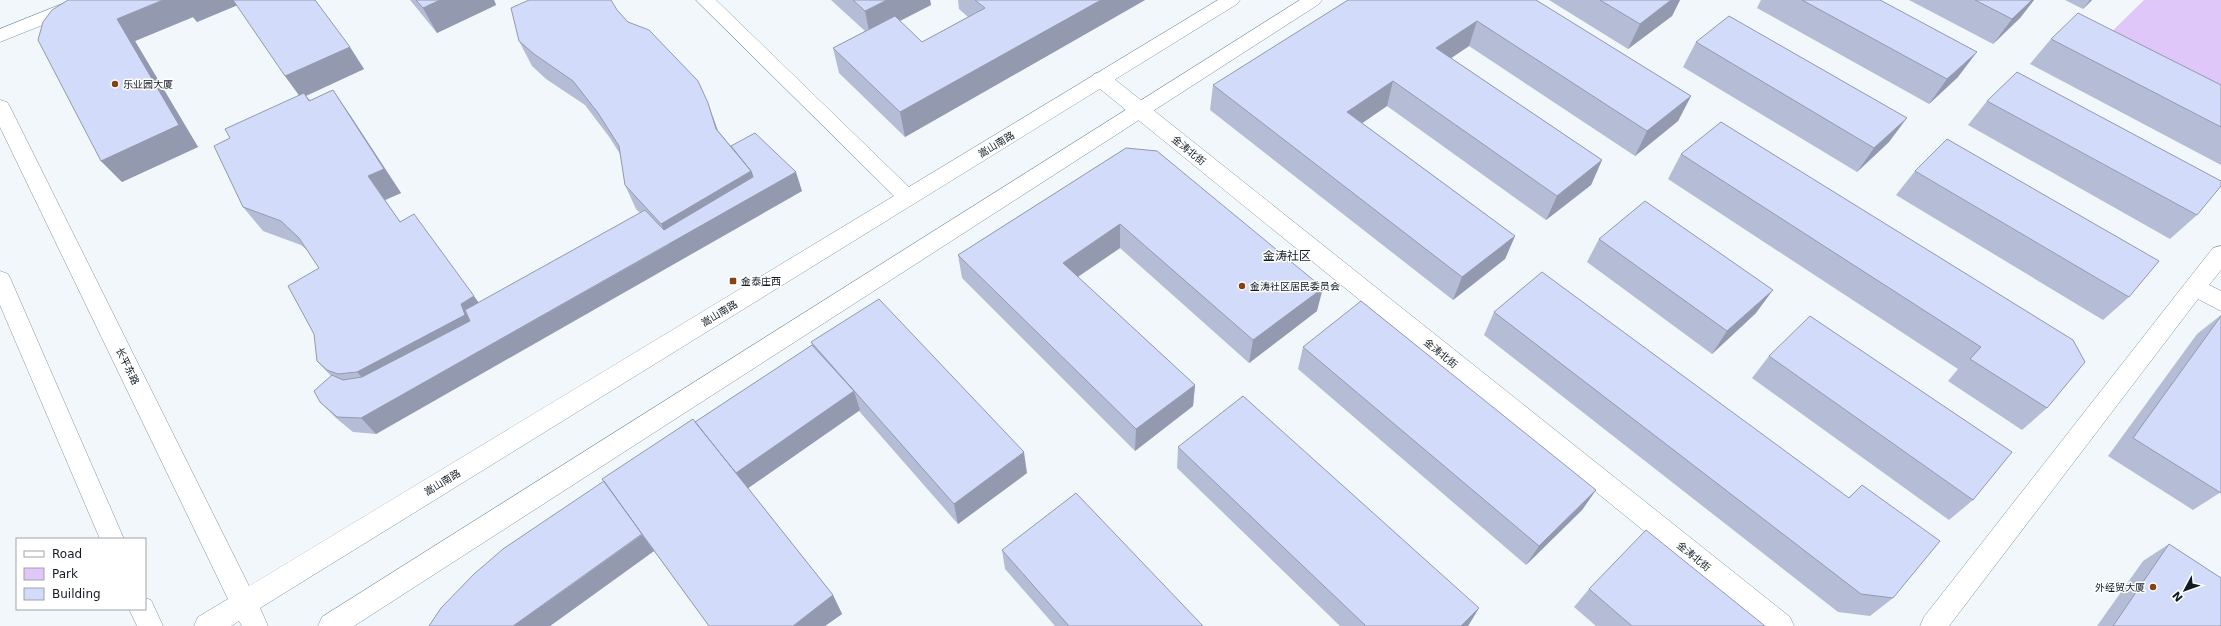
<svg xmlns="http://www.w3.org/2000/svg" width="2221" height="626" viewBox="0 0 2221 626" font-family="'DejaVu Sans','Noto Sans SC',sans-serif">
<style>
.green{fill:#e0c7fa}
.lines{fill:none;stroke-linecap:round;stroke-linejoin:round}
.street-casing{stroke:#7a95a7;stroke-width:1}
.secondary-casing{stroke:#7a95a7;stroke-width:1}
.street{fill:#fff;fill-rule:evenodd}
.secondary{fill:#fff;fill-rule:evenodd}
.wall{fill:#b5bcd6}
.shaded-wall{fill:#9399ae}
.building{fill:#d2dbf9;stroke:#9399ae}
.poi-dot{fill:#854311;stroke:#fff;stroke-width:1.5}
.labels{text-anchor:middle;stroke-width:3;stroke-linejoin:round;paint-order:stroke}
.poi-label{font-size:10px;fill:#101b22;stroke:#fff;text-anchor:start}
.street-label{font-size:10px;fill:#101b22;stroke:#fff}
.quarter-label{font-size:12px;fill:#101b22;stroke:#fff}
</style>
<rect width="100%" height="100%" fill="#f2f7fb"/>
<path class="green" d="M2144 0H2221V109L2097 46Z"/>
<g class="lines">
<g class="street-casing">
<path id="street" d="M72 0H98L95 4 0 42V29Z
M696 0H716L915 193 918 198 915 203 908 206 901 203Z
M1101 72 1108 74 1790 617 1794 626H1761L1094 84 1092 79 1094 74Z
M2221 246V270L2209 285 2221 291V311L2198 299 1949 626H1920L1924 617 2187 281 2213 248Z"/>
</g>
<g class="secondary-casing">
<path id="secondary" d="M1218 0H1240L1237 4 260 608 268 626H242L239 621 231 626H194L198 617 228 599 0 127V100L7 102 10 107 249 586Z
M1300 0H1322L1319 4 354 626H318L322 617Z
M0 271 8 274 11 280 124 539H100L0 305Z
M145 598 151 600 163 626H137L129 609H145Z"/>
</g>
<use href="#street" class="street"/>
<use href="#secondary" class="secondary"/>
</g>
<path class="wall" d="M315 0 364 69 306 96 310 100 350 115 401 193 385 200 400 222 479 303 640 213 636 209 625 185 620 154 610 138 585 105 546 79 532 66 519 41 617 10 731 146 802 191 376 434 353 432 336 418 320 402 331 376 317 361 319 268 307 250 301 245 263 231 243 207 299 95 285 76 237 5 197 22 193 17 135 41 198 147 122 182 101 161 52 10Z
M410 0H494L496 5 437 33Z
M831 0H930L931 5 900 21 922 42 968 17 959 9 958 0H1145L905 137 839 73 833 48 865 31Z
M1536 0 1691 96 1678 121 1635 156 1469 46 1451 58 1602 160 1591 185 1546 220 1387 106 1362 123 1515 236 1505 259 1453 300 1210 110 1213 85Z
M1549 0H1680L1672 16 1628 49Z
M1761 0H1880L1958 77 1929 104 1757 8Z
M1909 0H2034L2020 18 1993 44Z
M2065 0H2092L2083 9Z
M2051 39 2221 85V165L2030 64Z
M1696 42 1889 142 1857 172 1683 67Z
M1987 101 2197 215 2170 239 1968 125Z
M1126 148 1317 311 1249 363 1120 248 1078 277 1195 385 1193 406 1135 451 962 278 958 255Z
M1681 154 2073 340 2047 408 2022 430 1948 381 1958 369 1668 179Z
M1915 171 2129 297 2103 320 1896 195Z
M1599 239 1756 313 1712 354 1587 262Z
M1494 312 1848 498 1862 485 1893 598 1870 616 1838 612 1484 335Z
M2221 315V492L2193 510 2108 456 2197 334Z
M811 342 1027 473 958 524 859 411 748 488 833 595 842 614 825 626H709L654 551 550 626 695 422 812 345Z
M1303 347 1596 490 1582 510 1526 565 1298 369Z
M1769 356 1973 500 1949 520 1752 378Z
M1178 447 1479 608 1468 626H1340L1177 468Z
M2169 544 2221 626H2097L2143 561Z
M1002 550 1203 626H1055L1005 569Z
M1589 589 1765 626H1596L1574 607Z"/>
<path class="shaded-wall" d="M163 0H234L238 5 197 22 193 17 135 41 198 147 122 182 101 161 117 19Z
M440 0H494L496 5 437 33 423 8Z
M887 0H930L931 5 870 36 865 11Z
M1101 0H1145L905 137 900 112Z
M1671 0H1680L1672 16 1628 49 1640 24Z
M2032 0H2034L2020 18 1993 44 2012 19Z
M2090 0H2092L2083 9Z
M1477 21 1469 46 1429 73 1436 48Z
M350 47 364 69 301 98 285 76Z
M1977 52 1958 77 1929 104 1947 79Z
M1393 81 1387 106 1342 137 1347 112Z
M333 90 350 115 401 193 385 200 417 246 368 176Z
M1691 96 1678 121 1635 156 1647 131Z
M708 103 717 128 725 153 716 129Z
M1907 118 1889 142 1857 172 1874 148Z
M1602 160 1591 185 1546 220 1557 196Z
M751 171 796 172 802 191 376 434 361 418 670 244 661 224Z
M1120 224V248L1064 286 1063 263Z
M1515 236 1505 259 1453 300 1462 277Z
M1323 288 1317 311 1249 363 1253 340Z
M1773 290 1756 313 1712 354 1727 331Z
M474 296 490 319 377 394 357 372Z
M1195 385 1193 406 1135 451 1136 429Z
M854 391 860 410 744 491 735 473Z
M1024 452 1027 473 958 524 954 504Z
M1596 490 1582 510 1526 565 1539 546Z
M642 535 654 551 550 626H513Z
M833 595 842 614 825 626H793Z
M1479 608 1468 626H1461Z"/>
<path class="building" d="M68 0H163L117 19 179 125 101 161 38 40 43 22 52 10Z
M233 0H315L350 47 285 76Z
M416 0H440L423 8Z
M529 0H611L617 10 628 22 649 30 698 81 708 103 716 129 751 171 661 224 625 185 619 146 598 113 573 81 534 54 519 41 511 8Z
M853 0H887L865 11Z
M975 0H1101L900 112 833 48 895 16 922 42 985 8Z
M1348 0H1536L1691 96 1647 131 1477 21 1436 48 1602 160 1557 196 1393 81 1347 112 1515 236 1462 277 1213 85Z
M1600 0H1671L1640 24Z
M1802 0H1880L1977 52 1947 79Z
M1975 0H2032L2012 19Z
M2078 13 2221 85V127L2051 39Z
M1729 16 1907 118 1874 148 1696 42Z
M2017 72 2221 181V186L2197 215 1987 101Z
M333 90 384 169 368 176 400 222 414 214 474 296 461 304 465 315 357 372 338 374 327 370 317 361 314 334 288 286 319 268 299 238 281 221 243 207 214 146 230 138 225 129 304 93 309 101Z
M1721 122 2073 340 2085 362 2047 408 1970 359 1981 347 1681 154Z
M755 133 796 172 361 418 337 417 320 402 314 391 332 375 343 380 362 377 470 321 465 310 645 210 664 230 753 177 751 171 731 146Z
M1947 139 2159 261 2129 297 1915 171Z
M1126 148 1157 151 1323 288 1253 340 1120 224 1063 263 1195 385 1136 429 958 255Z
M1645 201 1773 290 1727 331 1599 239Z
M1542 272 1849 498 1862 485 1940 541 1893 598 1861 594 1494 312Z
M879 299 1024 452 954 504 811 342Z
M1361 301 1596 490 1539 546 1303 347Z
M1810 316 2012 452 1973 500 1769 356Z
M2221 316V493L2133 438Z
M812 345 854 391 736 473 695 422Z
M1243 396 1479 608 1461 626H1366L1178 447Z
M693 419 833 595 793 626H709L602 479Z
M604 481 642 534 513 626H429L441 608 474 574 503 549Z
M1076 493 1203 626H1069L1002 550Z
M1646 530 1765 626H1632L1589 589Z
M2169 544 2221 578V626H2113Z"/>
<g class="poi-dot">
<circle cx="115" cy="84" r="4"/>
<rect x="729" y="277" width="8" height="8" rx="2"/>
<circle cx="1242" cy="286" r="4"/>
<circle cx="2153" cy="587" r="4"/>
</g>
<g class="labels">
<g class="poi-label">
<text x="123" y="88">乐业园大厦</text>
<text x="741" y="285">金泰庄西</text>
<text x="1250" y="290">金涛社区居民委员会</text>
<text x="2145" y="591" text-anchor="end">外经贸大厦</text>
</g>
<g class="street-label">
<text transform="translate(996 144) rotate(-31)" y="4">嵩山南路</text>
<text transform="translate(1189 150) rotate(39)" y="4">金涛北街</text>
<text transform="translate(719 313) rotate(-31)" y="4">嵩山南路</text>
<text transform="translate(1441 353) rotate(39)" y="4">金涛北街</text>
<text transform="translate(128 366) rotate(64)" y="4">长平东路</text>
<text transform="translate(442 482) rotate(-31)" y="4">嵩山南路</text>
<text transform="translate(1694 556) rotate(39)" y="4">金涛北街</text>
</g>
<g class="quarter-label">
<text x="1287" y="260">金涛社区</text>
</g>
</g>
<rect x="16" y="538" width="130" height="72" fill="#ffffff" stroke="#9fa4a7"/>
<rect x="24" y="551" width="20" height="6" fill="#ffffff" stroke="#9fa4a7"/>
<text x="52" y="558" font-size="12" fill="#101b22">Road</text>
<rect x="24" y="568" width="20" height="12" fill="#e0c7fa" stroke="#9fa4a7"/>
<text x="52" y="578" font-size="12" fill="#101b22">Park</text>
<rect x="24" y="588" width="20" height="12" fill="#d2dbf9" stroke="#9fa4a7"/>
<text x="52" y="598" font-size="12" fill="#101b22">Building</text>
<g transform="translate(2185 590) rotate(229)" stroke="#ffffff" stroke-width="3" paint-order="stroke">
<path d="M0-3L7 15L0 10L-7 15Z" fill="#101b22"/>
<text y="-6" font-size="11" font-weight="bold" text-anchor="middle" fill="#101b22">N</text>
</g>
</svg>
